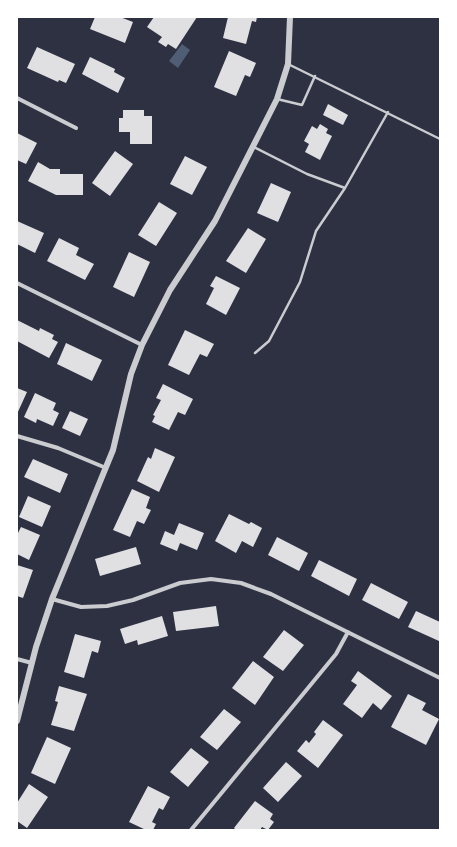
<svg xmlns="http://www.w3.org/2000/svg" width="457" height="847" viewBox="0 0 457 847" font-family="Cabin,sans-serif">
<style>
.water{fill:#4f5d75}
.building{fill:#e0e0e3}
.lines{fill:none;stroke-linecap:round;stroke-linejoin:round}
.service{stroke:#caccd0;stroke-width:2.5}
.minor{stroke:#caccd0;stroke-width:4}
.tertiary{stroke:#caccd0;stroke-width:6}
</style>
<rect width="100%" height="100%" fill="#2d3142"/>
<path class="water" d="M182 44 190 50 178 68 169 61Z"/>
<path class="building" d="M95 17H120L133 22 125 43 90 29Z
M154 17H197L176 49 168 44 166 47 158 42 162 37 147 27Z
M228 17H257L256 22 252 21 246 44 223 38Z
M37 47 75 64 66 83 59 80 58 82 27 68Z
M229 51 256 63 250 77 245 75 236 96 214 87Z
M90 57 115 69 114 72 125 78 118 93 82 74Z
M328 104 348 115 343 125 323 115Z
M123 110H144V116H152V144H130V132H119V118H123Z
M320 124 328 129 326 133 332 136 320 160 305 152 309 144 304 141 312 126 317 129Z
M17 133 37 143 26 164 17 160Z
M115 151 133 164 110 196 92 183Z
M185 156 207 167 192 195 170 184Z
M38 162 50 169H60V174H83V195H56L28 181Z
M271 183 291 192 278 222 257 213Z
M159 202 177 213 156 246 138 235Z
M17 221 44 233 35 253 17 244Z
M248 228 266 239 246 273 226 261Z
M59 238 79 248 76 255 94 264 85 280 47 261Z
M129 252 150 262 134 297 113 287Z
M216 276 240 288 226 315 206 304 214 288 210 286Z
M17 320 39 331 40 328 54 335 52 339 58 342 49 358 17 341Z
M185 330 214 344 207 357 200 354 189 375 168 365Z
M66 343 102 360 92 381 57 364Z
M163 384 193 399 185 415 178 412 169 430 152 422 155 416 153 415 161 400 156 398Z
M17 388 27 392 17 414Z
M35 393 56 403 53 410 59 413 53 426 37 419 36 423 24 417Z
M70 411 88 419 80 436 62 428Z
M155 448 175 457 159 492 137 481 148 457 151 459Z
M33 459 68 474 60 493 24 477Z
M132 489 150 497 146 508 151 510 144 524 137 521 130 537 113 530Z
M28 496 51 506 42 527 19 517Z
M229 514 249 524 251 522 262 528 253 547 242 541 236 553 215 541Z
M179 523 204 533 197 550 180 543 177 551 160 544 165 531 174 535Z
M21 527 40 535 29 560 17 554V535Z
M277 537 308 553 299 571 268 555Z
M136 547 141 564 100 576 95 559Z
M319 560 357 579 349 596 311 576Z
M17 565 33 570 23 598 17 596Z
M371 583 408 602 399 619 362 600Z
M216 606 219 626 176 631 173 612Z
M416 611 440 622 439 641 408 627Z
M162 616 168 636 138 645 137 640 125 644 120 629Z
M284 630 304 645 283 671 263 657Z
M75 634 101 641 98 653 92 651 84 678 64 672Z
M253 661 274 677 255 705 232 688Z
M358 671 392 696 381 710 373 703 362 718 343 704 357 685 351 681Z
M59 686 87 694 74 731 51 725 58 702 55 701Z
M408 694 426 703 422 710 439 719 426 745 391 727Z
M224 709 241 722 217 750 200 737Z
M323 720 343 735 318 768 297 751 306 740 309 743 316 734 314 732Z
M47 737 71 748 55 784 31 773Z
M191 748 209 762 188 787 170 772Z
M286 762 302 776 278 802 263 788Z
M29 784 48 797 27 828 17 821V803Z
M148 786 170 797 163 810 159 808 152 822 156 824 153 830H146L129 822Z
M255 801 273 814 270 819 274 822 268 830 262 827 260 830H236L234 828Z"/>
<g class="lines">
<path class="service" d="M288 64 440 139
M277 99 302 105 315 76
M254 147 307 174 345 188
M255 353 269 341 300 282 316 231 345 188 388 112"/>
<path class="minor" d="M17 98 76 128
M17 283 142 345
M17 436 58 448 106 468
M52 599 81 607 107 606 133 600 180 583 211 579 241 583 271 594 440 678
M17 659 32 663
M191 830 336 654 348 632"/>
<path class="tertiary" d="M17 721 36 647 52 599 113 450 131 374 142 345 170 290 215 221 277 99 288 64 290 17"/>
</g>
<rect width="457" height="847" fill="none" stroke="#ffffff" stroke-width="36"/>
</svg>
